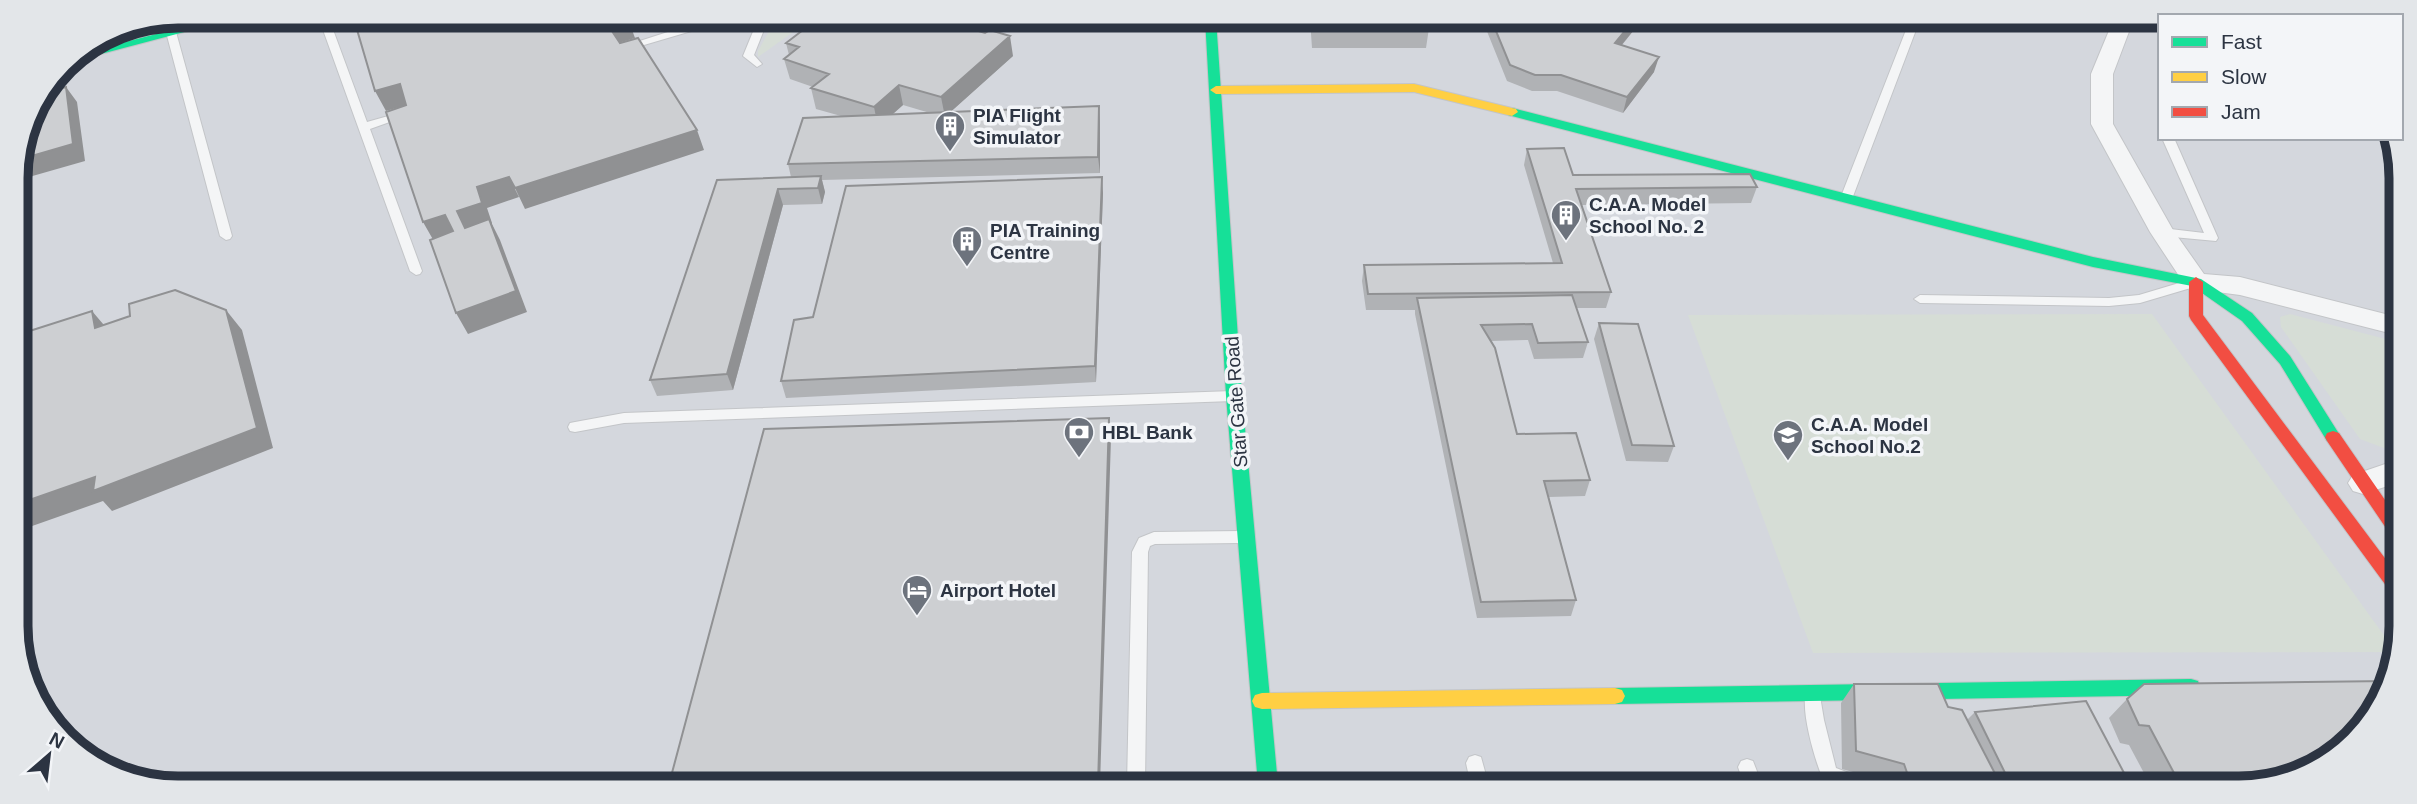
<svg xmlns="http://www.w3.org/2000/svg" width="2417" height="804" viewBox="0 0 2417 804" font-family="Helvetica,sans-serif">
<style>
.built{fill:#d4d7dd}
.green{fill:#d6ddd6}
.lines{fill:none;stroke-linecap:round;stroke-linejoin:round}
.lane-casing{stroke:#c3c5c8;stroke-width:2}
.street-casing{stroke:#c3c5c8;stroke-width:2}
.fast-casing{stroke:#c3c5c8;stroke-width:2}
.slow-casing{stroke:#c3c5c8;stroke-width:2}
.jam-casing{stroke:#c3c5c8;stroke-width:2}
.lane{fill:#f4f5f6;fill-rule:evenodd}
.street{fill:#f4f5f6;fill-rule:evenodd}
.fast{fill:#16e098;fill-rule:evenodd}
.slow{fill:#ffcf43;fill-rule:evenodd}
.jam{fill:#f24e42;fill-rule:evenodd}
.wall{fill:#b0b2b5;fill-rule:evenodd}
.shaded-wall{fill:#909193}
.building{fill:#cdcfd2;stroke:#909193;stroke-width:2}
.labels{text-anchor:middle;stroke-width:7;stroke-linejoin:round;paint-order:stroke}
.poi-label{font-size:19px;font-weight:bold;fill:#2c3442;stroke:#f3f5f8;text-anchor:start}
.street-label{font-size:19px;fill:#2c3442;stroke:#f3f5f8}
.rim{fill:none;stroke:#2c3442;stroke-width:9}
</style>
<rect width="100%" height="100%" fill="#e5e7ea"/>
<path class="built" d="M178 16 2160 21V138H2394L2398 146 2396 669 2338 755 2250 788 135 783 56 733 19 658 16 167 28 115 63 63 116 28Z"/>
<path class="green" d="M777 17H814L758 57V51Z
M20 149 29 319 17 323 16 167Z
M2152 314 2396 652 1813 653 1688 315Z
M2290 314 2397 342V453L2360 439 2281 327 2280 317Z"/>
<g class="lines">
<g class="lane-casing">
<path id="lane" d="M318 16H328L367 122 406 111 412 114 370 129 422 271 420 274 416 275 410 271Z
M666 17H676L683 27 721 17H739L627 50 623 51 618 48 674 30Z
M759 17H769L754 55 762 64 757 67 743 56Z
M1894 20C1905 20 1912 19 1916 30L1852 199 1850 202H1842L1840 199 1906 30Z
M171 29 176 32 232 236 230 239 226 240 220 236 166 32Z
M2162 138H2174L2218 238 2216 241 2162 236 2156 232 2162 228 2204 233Z
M2378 138H2390L2383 142Z
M2189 280 2194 281 2195 284 2194 287 2140 303 2109 306 1920 303 1914 299 1920 295 2109 298 2139 295Z
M1233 391 1240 396 1233 401 624 423 575 432 570 431 568 427 570 423 575 422 624 413Z
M1242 531 1247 533 1250 537 1247 541 1242 543 1155 544 1150 546 1148 552 1145 785H1127L1132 552 1139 538 1154 532Z
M1813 688 1819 690 1824 720 1836 768 1870 781 1873 787H1843L1823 779C1815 761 1799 707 1807 690Z
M1475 755 1481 757 1489 786H1471L1466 763 1469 757Z
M1747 759 1753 761 1763 787H1745L1738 767 1741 761Z"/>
</g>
<g class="street-casing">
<path id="street" d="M2113 21H2133L2113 74V124L2173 230 2204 274 2240 277 2397 317V335L2240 295 2187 288 2150 232 2091 124V74Z
M2397 460V483L2363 494 2353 491 2348 483 2353 475Z"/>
</g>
<g class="fast-casing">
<path id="fast" d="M226 16H245L63 64 75 55Z
M1205 18 1216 19 1242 396 1278 785H1258L1226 396Z
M1512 108 2093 257 2201 279 2252 313 2290 356 2341 437 2339 441H2327L2280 364 2242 321 2192 286 2093 267 1508 115V109Z
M2191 679 2198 681 2200 687 2198 693 2191 695 1615 704 1608 702 1605 696 1608 690 1615 688Z"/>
</g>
<g class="slow-casing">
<path id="slow" d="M1414 84 1516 109 1518 112 1512 116 1414 92 1216 94 1210 90 1216 86Z
M1615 688 1622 690 1625 696 1622 702 1615 704 1262 709 1255 707 1252 701 1255 695 1262 693Z"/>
</g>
<g class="jam-casing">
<path id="jam" d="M2196 277 2203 282V315L2396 573V593L2390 591 2191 320 2189 316V282Z
M2333 431 2339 433 2396 516V536L2390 534 2327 441 2325 437 2327 433Z"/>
</g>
<use href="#lane" class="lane"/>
<use href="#street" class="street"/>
<use href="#fast" class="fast"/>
<use href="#slow" class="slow"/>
<use href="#jam" class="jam"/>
</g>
<path class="wall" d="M1310 19H1427L1429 28 1426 48H1312Z
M1482 19 1642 20 1622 45 1654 72 1623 113 1557 91H1532L1507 81Z
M786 43 1013 56 950 112 1099 106 1100 122V173L822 180 825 192 822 204 783 205 733 390 657 396 650 380 717 180 791 177 788 164 841 116 816 109 811 88 813 87 790 79 784 59 789 55ZM903 105 930 113 893 114Z
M1527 149 1573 175 1757 187 1751 203 1582 205 1611 292 1606 308H1576L1588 342 1583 358 1534 359 1528 340 1491 341 1517 434 1590 480 1585 496 1549 497 1576 600 1571 616 1477 618 1415 314V310H1366L1362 281 1364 265 1553 263 1524 165Z
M1103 193 1096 382 786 398 781 381Z
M1599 323 1674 446 1668 462 1626 461 1594 339Z
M1854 684 1948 707 1967 720 1975 712 2132 788 1891 787 1890 782 1842 769 1841 703Z
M2127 699 2250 788H2152L2129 745 2120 743 2109 718Z"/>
<path class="shaded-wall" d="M178 16H185L173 19 172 17Z
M628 19 635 38 615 44 608 25Z
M1634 20H1642L1611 58 1615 43Z
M1010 36 1013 56 945 117 941 97Z
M1659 57 1654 72 1623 113 1627 97Z
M400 84 410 104 386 111 375 91Z
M899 85 903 105 878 127 874 107Z
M66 87 77 102 85 161 22 179 16 172 18 160Z
M1099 106 1100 122V173L1098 157Z
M697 130 704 150 525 209 515 188Z
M821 176 825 192 822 204 818 188Z
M509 177 519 197 487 208 492 223V224L500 240 527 312 468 334 456 313 476 248 457 211 477 187Z
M1102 177 1103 193 1096 382 1095 366Z
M778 189 783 205 733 390 727 374Z
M445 215 456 235 435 243 423 222Z
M226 310 242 330 273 448 112 511 103 501 18 531V504Z
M92 311 109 331 95 328Z
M1109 418 1111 438 1100 785H1098Z"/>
<path class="building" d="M353 16 627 17 628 19 608 25 620 43 638 38 697 130 515 188 509 177 477 187 482 203 457 211 465 228 489 219 516 291 456 313 430 240 453 231 445 215 423 222 386 112 406 105 400 84 375 91Z
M820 17 934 18 985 33 990 30 1010 36 941 97 899 85 874 107 811 88 829 74 784 59 799 47 786 43Z
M1313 19H1427L1429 28H1313Z
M1491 19 1634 20 1615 43 1659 57 1627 97 1561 75H1535L1510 65Z
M66 87 73 144 18 160 28 115 44 93Z
M1099 106 1098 157 788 164 803 118Z
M1564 148 1573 175 1750 174 1757 187 1576 189 1611 292 1368 294 1364 265 1562 263 1527 149Z
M821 176 818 188 778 189 727 374 650 380 717 180Z
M1102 177 1095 366 781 381 794 320 813 317 846 186Z
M175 290 226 310 257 428 93 491 95 477 18 504 17 335 92 311 95 328 130 316 129 304Z
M1572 295 1588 342 1538 343 1532 324 1481 325 1495 348 1517 434 1576 433 1590 480 1544 481 1576 600 1481 602 1417 298Z
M1599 323 1638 324 1674 446 1632 445Z
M1109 418 1098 785 669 784 764 429Z
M2387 681 2338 755 2250 788H2182L2149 726 2139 725 2127 699 2144 684Z
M1854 684H1938L1948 707 1962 710 2002 787H1912L1904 764 1856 751Z
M2086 701 2132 788 2012 787 1975 712Z"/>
<defs>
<g id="building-pin" transform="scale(1.575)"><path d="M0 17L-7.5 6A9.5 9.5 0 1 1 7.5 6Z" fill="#6d737d" stroke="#f3f5f8"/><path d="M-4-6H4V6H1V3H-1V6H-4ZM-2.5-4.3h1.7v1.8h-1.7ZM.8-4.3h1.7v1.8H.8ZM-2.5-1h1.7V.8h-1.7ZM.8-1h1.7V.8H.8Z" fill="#fff"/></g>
<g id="bank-pin" transform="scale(1.575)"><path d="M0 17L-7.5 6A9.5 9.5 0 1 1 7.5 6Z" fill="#6d737d" stroke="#f3f5f8"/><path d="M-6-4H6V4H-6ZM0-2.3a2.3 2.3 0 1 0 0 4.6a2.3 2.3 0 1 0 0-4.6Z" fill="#fff"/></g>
<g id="school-pin" transform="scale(1.575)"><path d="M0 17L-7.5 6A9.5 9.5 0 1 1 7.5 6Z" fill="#6d737d" stroke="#f3f5f8"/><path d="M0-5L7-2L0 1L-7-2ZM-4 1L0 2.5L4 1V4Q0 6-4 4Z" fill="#fff"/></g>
<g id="hotel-pin" transform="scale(1.575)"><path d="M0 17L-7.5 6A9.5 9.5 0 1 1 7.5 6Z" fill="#6d737d" stroke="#f3f5f8"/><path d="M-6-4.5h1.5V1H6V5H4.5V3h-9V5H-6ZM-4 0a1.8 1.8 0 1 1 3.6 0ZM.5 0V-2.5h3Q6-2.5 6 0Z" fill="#fff"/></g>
</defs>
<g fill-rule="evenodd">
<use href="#building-pin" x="950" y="126"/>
<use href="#building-pin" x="1566" y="215"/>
<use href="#building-pin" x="967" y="241"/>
<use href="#bank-pin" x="1079" y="432"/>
<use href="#school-pin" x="1788" y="435"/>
<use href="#hotel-pin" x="917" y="590"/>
</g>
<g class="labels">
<g class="poi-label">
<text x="973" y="122">PIA Flight<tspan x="973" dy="22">Simulator</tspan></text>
<text x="1589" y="211">C.A.A. Model<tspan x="1589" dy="22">School No. 2</tspan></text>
<text x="990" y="237">PIA Training<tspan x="990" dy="22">Centre</tspan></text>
<text x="1811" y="431">C.A.A. Model<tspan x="1811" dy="22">School No.2</tspan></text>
<text x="1102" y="439">HBL Bank</text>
<text x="940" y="597">Airport Hotel</text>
</g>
<g class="street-label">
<text transform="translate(1236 402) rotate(-94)" y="7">Star Gate Road</text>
</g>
</g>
<path d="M0 0H2417V804H0ZM178 28H2239A150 150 0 0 1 2389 178V626A150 150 0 0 1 2239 776H178A150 150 0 0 1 28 626V178A150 150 0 0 1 178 28Z" fill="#e3e6e9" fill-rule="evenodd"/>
<path class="rim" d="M178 28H2239A150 150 0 0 1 2389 178V626A150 150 0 0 1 2239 776H178A150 150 0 0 1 28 626V178A150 150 0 0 1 178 28Z"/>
<rect x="2158" y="14" width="245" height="126" fill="#f3f5f8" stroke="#a3a8af" stroke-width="2"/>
<rect x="2172" y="37" width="35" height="10" fill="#16e098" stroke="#a3a8af" stroke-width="2"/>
<text x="2221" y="49" font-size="21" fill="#2c3442">Fast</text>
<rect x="2172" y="72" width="35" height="10" fill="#ffcf43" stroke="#a3a8af" stroke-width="2"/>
<text x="2221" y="84" font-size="21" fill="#2c3442">Slow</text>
<rect x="2172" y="107" width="35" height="10" fill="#f24e42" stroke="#a3a8af" stroke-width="2"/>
<text x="2221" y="119" font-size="21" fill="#2c3442">Jam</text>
<g transform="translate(49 755) rotate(28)" stroke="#f3f5f8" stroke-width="5" paint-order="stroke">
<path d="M0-5L12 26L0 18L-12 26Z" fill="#2c3442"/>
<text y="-10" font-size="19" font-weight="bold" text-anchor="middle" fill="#2c3442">N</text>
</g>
</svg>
